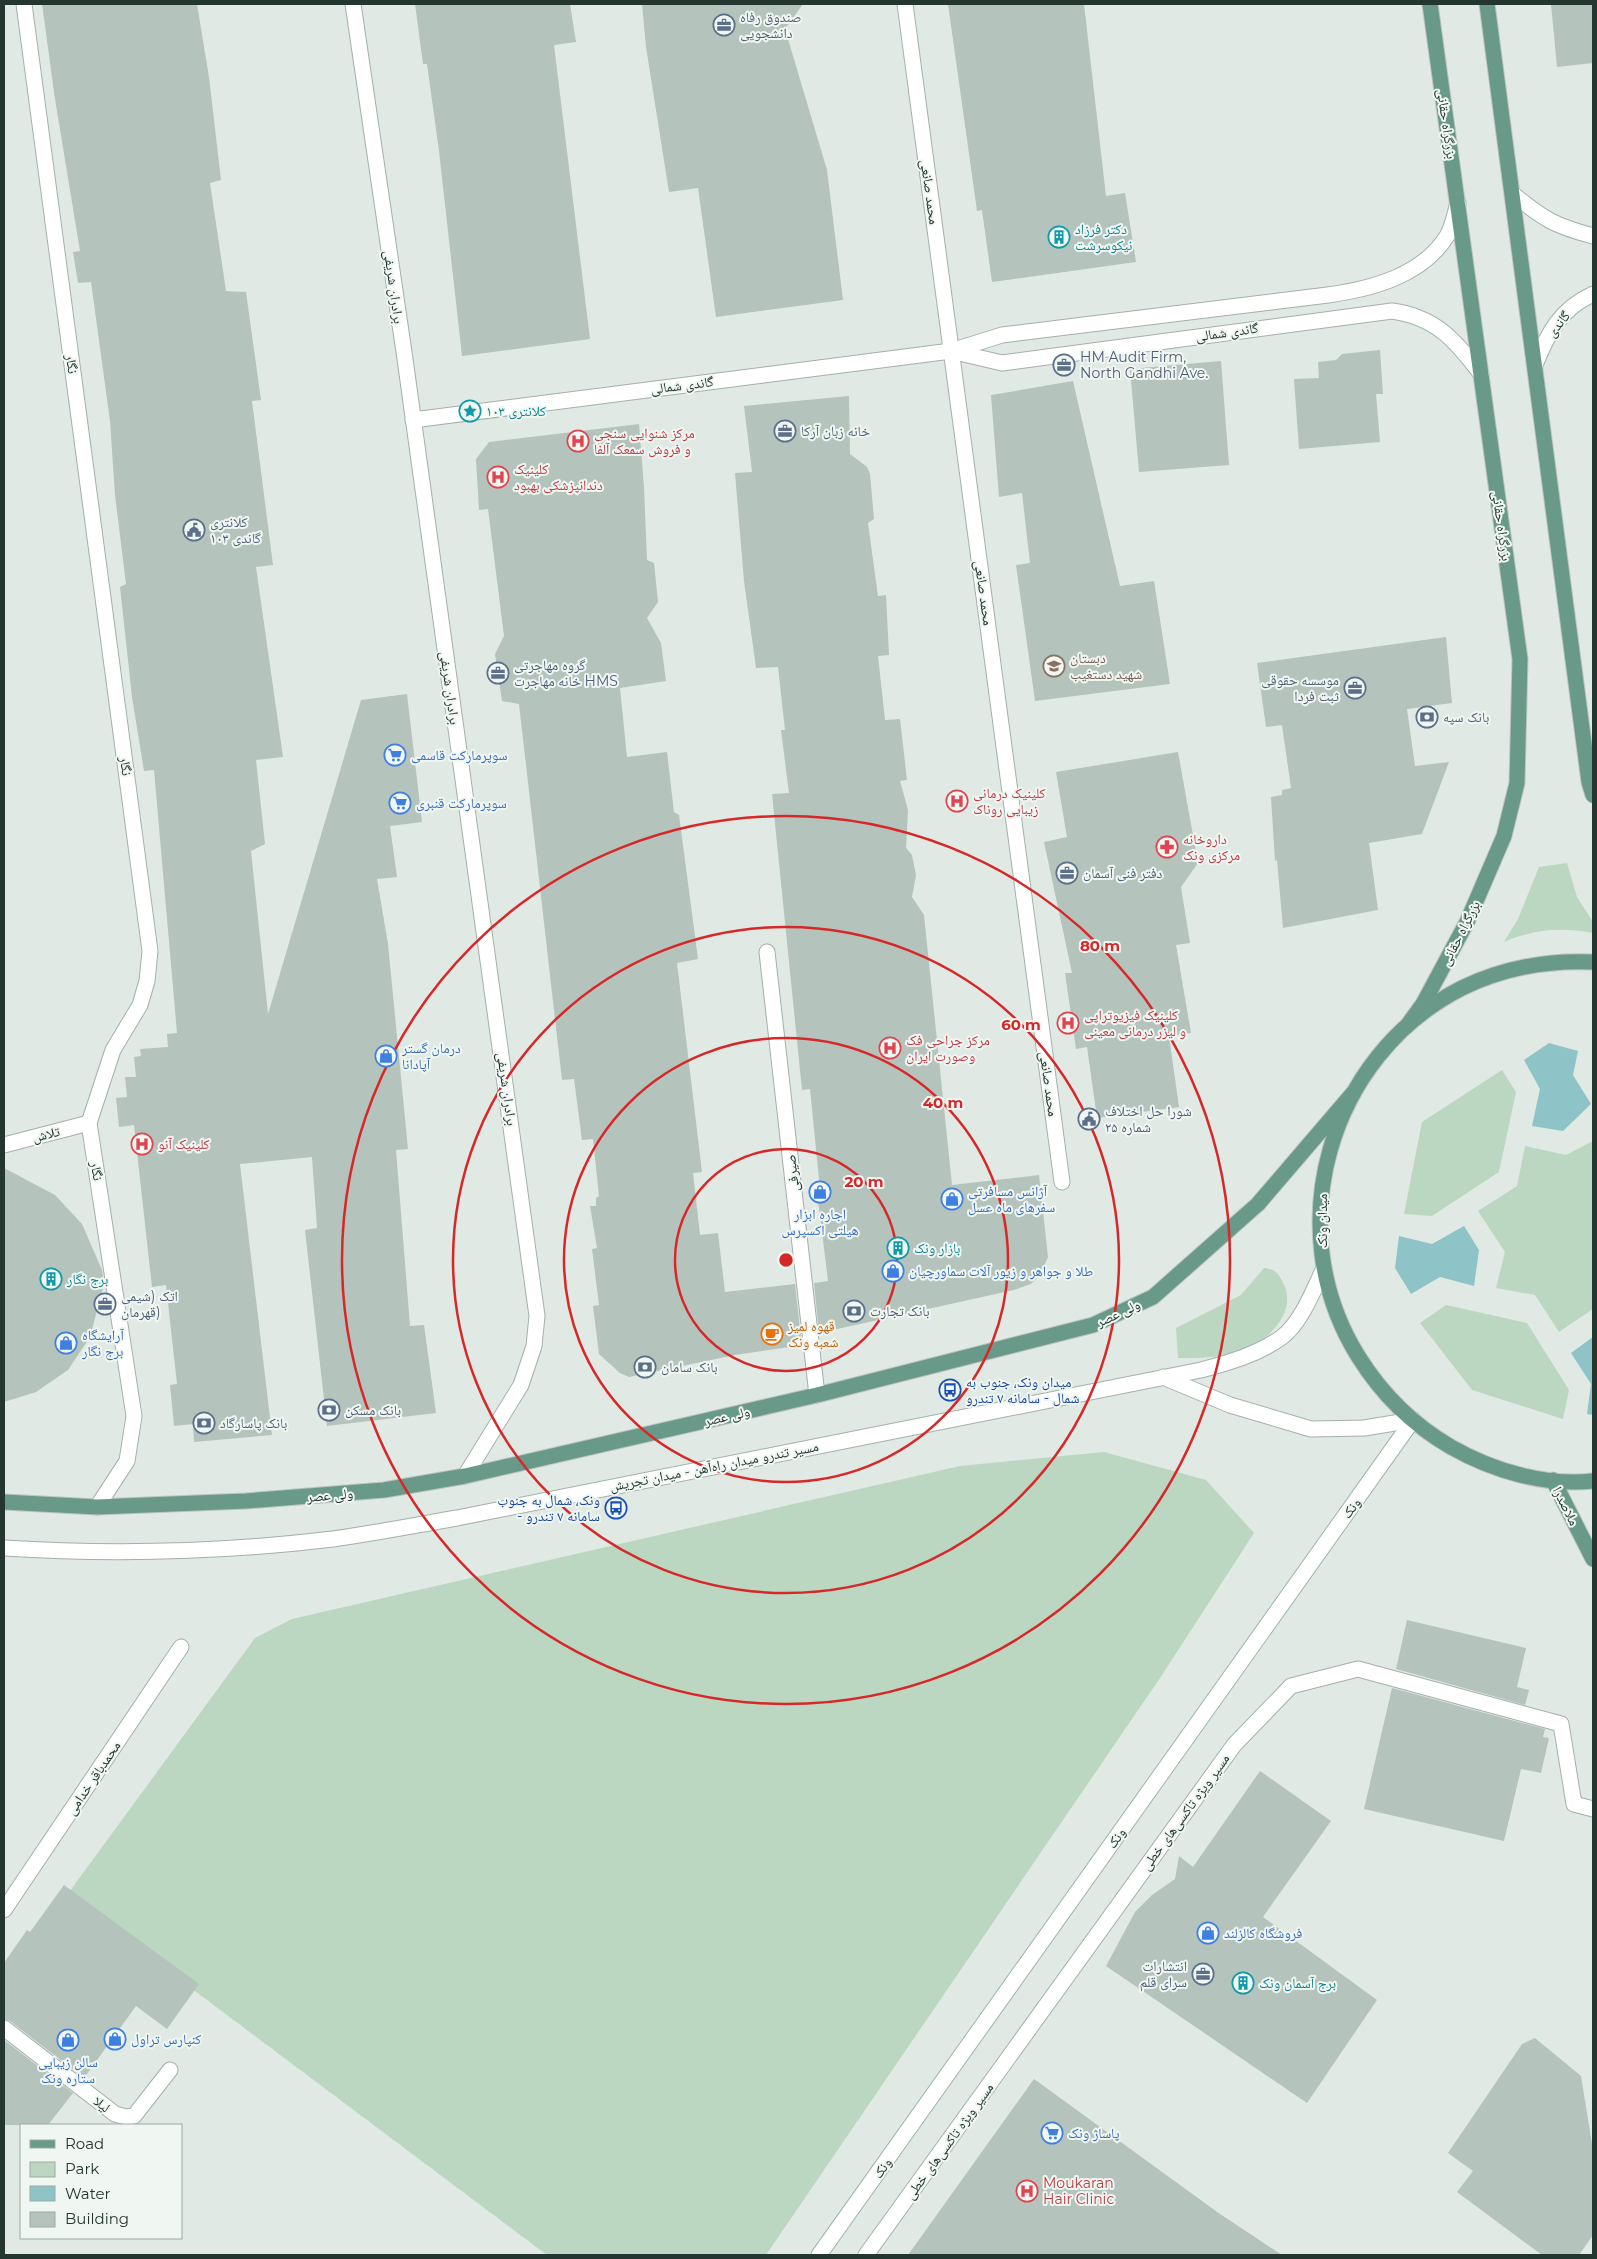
<svg xmlns="http://www.w3.org/2000/svg" width="1597" height="2259" viewBox="0 0 1597 2259" font-family="Montserrat,'Noto Naskh Arabic',sans-serif">
<style>
.green{fill:#bbd7c1}
.water{fill:#8ec3c8}
.building{fill:#b5c3bd}
.lines{fill:none;stroke-linecap:round;stroke-linejoin:round}
.service-casing{stroke:#a4b0aa;stroke-width:17}
.minor-casing{stroke:#a4b0aa;stroke-width:17}
.tertiary-casing{stroke:#a4b0aa;stroke-width:17}
.secondary-casing{stroke:#a0b3ab;stroke-width:17}
.primary-casing{stroke:#bdc3c1;stroke-width:17}
.service{stroke:#fff;stroke-width:15}
.minor{stroke:#fff;stroke-width:15}
.tertiary{stroke:#fff;stroke-width:15}
.secondary{stroke:#fff;stroke-width:15}
.primary{stroke:#699989;stroke-width:15}
.ring{fill:none;stroke:#d62828;stroke-width:2.5}
.labels{text-anchor:middle;stroke-width:4;stroke-linejoin:round;paint-order:stroke}
.service-label{font-size:14px;fill:#4e5e75;stroke:#f0f6f2;text-anchor:start}
.street-label{font-size:14px;fill:#233730;stroke:#f0f6f2}
.culture-label{font-size:14px;fill:#0d838f;stroke:#f0f6f2;text-anchor:start}
.health-label{font-size:14px;fill:#be3a42;stroke:#f0f6f2;text-anchor:start}
.education-label{font-size:14px;fill:#785e54;stroke:#f0f6f2;text-anchor:start}
.shop-label{font-size:14px;fill:#366cbe;stroke:#f0f6f2;text-anchor:start}
.food-label{font-size:14px;fill:#c56008;stroke:#f0f6f2;text-anchor:start}
.transit-label{font-size:14px;fill:#164399;stroke:#f0f6f2;text-anchor:start}
.centre{fill:#d62828;stroke:#f0f6f2;stroke-width:2.5}
.ring-label{font-size:15px;text-anchor:middle;font-weight:bold;fill:#d62828;stroke:#f0f6f2;stroke-width:4;stroke-linejoin:round;paint-order:stroke}
</style>
<rect width="100%" height="100%" fill="#e0e9e4"/>
<path class="green" d="M1567 863 1577 897 1593 922V933C1560 927 1535 929 1504 942L1518 919 1539 867Z
M1502 1070 1516 1092 1499 1172 1432 1216 1404 1214 1422 1122Z
M1593 1141V1309L1559 1332 1535 1295 1496 1288 1505 1252 1478 1211 1517 1186 1525 1146 1566 1155Z
M1264 1268C1277 1269 1280 1276 1285 1287 1296 1316 1264 1344 1239 1352 1219 1358 1198 1358 1178 1358L1176 1328 1241 1295Z
M1446 1305 1527 1323 1569 1390 1563 1419 1472 1390 1420 1323Z
M1104 1452 1206 1480 1254 1533 1162 1675 766 2255H547L67 1895 255 1638 292 1619 960 1466Z"/>
<path class="water" d="M1549 1043 1578 1051 1573 1075 1591 1104 1563 1131 1532 1126 1540 1089 1524 1060Z
M1464 1226 1479 1250 1474 1286 1440 1277 1411 1294 1395 1268 1399 1236 1432 1244Z
M1593 1337V1415L1587 1414 1591 1384 1571 1353Z"/>
<path class="building" d="M42 4H197L209 77 221 180 210 183 226 291 246 292 261 400 252 401 273 565 256 567 283 757 256 760 265 844 251 851 268 1014 361 700 407 694 422 822 390 826 397 877 377 879 388 944 408 1149 396 1150 410 1326 424 1325 436 1413 327 1426 305 1230 317 1228 312 1157 240 1164 272 1435 194 1442 193 1424 174 1426 170 1385 177 1384 166 1285 152 1287 134 1125 119 1127 116 1098 127 1097 125 1077H136L134 1057 141 1056 140 1049 168 1047 167 1034 177 1033 154 770 144 771 132 697 120 587 126 584 115 495 110 421 91 282 78 283 73 252 80 251 55 99Z
M415 4H570L576 42 554 45 590 339 462 356 439 151 427 64H423Z
M642 4H803L785 29 827 170 843 300 716 317 698 188 669 192 646 47Z
M948 4H1084L1106 196 1125 193 1136 262 992 282 982 210 977 211Z
M1551 4H1593V63L1557 67Z
M1380 350 1383 394H1376L1380 442 1299 449 1294 379 1319 378 1318 362 1336 360 1342 354Z
M1221 361 1229 465 1139 472 1130 369Z
M1073 381 1120 586 1154 581 1170 684 1035 701 1016 565 1030 563 1022 493 999 497 991 395Z
M849 396 850 454 867 467 870 474 874 519 868 523 878 596 886 595 889 655 878 656 885 720 900 719 907 780 900 781 908 810 906 848 912 855 916 875 912 897 924 915 952 1185 1039 1175 1048 1257 1040 1275 1031 1284 1014 1290 819 1333 814 1283 828 1281 818 1199H821L810 1089 802 1090 772 794 789 793 781 730H785L778 667 756 668 744 581 735 473 752 472 744 406Z
M639 424 644 487 647 560 654 563 658 602 647 618 661 643 666 681 620 688 627 757 667 752 674 812 679 815 698 959 677 963 702 1172 693 1173 700 1235 718 1233 725 1292 795 1284 801 1338 794 1339 790 1347 735 1355 629 1377 620 1373 599 1354 593 1306 599 1305 592 1249 597 1248 590 1206H596V1198L599 1196 593 1139 582 1140 574 1079 562 1080 519 704 502 701 495 654 504 636 488 509 479 510 476 459 489 442Z
M1446 637 1452 703 1407 709 1415 766 1449 762 1422 834 1369 843 1378 910 1283 928 1277 860 1275 861 1271 797 1282 795V790L1291 788 1282 725 1266 727 1257 663Z
M1178 752 1198 863 1181 887 1190 943 1176 945 1191 1033 1169 1036 1179 1107 1097 1118 1087 1047 1076 1049 1065 973H1072L1044 842 1067 837 1056 772Z
M4 1168 55 1195 82 1224 102 1270 104 1284 90 1337 68 1370 36 1392 4 1402Z
M1407 1620 1526 1648 1517 1687 1529 1690 1525 1705 1396 1669Z
M1392 1688 1545 1729 1543 1737 1549 1738 1541 1773 1521 1769 1504 1841 1364 1809Z
M1260 1771 1331 1821 1263 1917 1377 2000 1307 2103 1106 1966 1135 1912 1152 1895 1175 1879 1179 1856 1193 1867Z
M64 1885 199 1984 167 2029 136 2006 84 2078 10 2021 4 2019V1963L27 1930 30 1932Z
M1535 2038 1581 2076 1593 2150V2235L1579 2255H1542L1457 2192 1473 2171 1448 2153 1522 2044Z
M4 2040 73 2093 48 2125H4Z
M1034 2079 1220 2214 1282 2255H908Z"/>
<g class="lines">
<g class="service-casing">
<path id="service" d="M1163 1377 1230 1405 1311 1429 1364 1428 1413 1420
M4 1548C114 1555 224 1552 333 1539 375 1533 416 1525 457 1518L1201 1370C1228 1363 1259 1354 1282 1337 1301 1323 1314 1289 1324 1268
M866 2255 1234 1745 1291 1686 1358 1669 1561 1724 1574 1804 1593 1809"/>
</g>
<g class="minor-casing">
<path id="minor" d="M24 4 150 951 147 981 140 1005 113 1050 89 1123 134 1416 127 1461 97 1507
M353 4 405 359 537 1316 534 1346 521 1385 465 1476
M905 4 1062 1182
M767 952 817 1395
M4 1145 89 1123
M4 1910 181 1647
M4 2028 115 2114 126 2117 134 2116 170 2070"/>
</g>
<g class="tertiary-casing">
<path id="tertiary" d="M1458 203C1455 213 1453 226 1447 236 1422 276 1371 289 1328 295L1002 335 951 351 1002 363 1392 311C1436 317 1456 341 1481 374
M413 420 951 351"/>
</g>
<g class="secondary-casing">
<path id="secondary" d="M1513 194C1543 219 1555 226 1593 236
M1535 365C1548 333 1560 309 1593 294
M819 2255 1413 1420"/>
</g>
<g class="primary-casing">
<path id="primary" d="M1487 4 1589 782 1593 795
M1593 962C1548 960 1503 968 1462 988 1328 1056 1279 1229 1358 1356 1381 1393 1413 1425 1451 1447 1493 1471 1545 1486 1593 1481
M1407 1026 1423 1004 1467 922 1504 836 1517 783 1520 659 1430 4
M1553 1480 1593 1559
M4 1502 97 1507 246 1501 384 1490 465 1476 817 1395 1093 1325 1153 1297 1258 1204 1354 1092"/>
</g>
<use href="#service" class="service"/>
<use href="#minor" class="minor"/>
<use href="#tertiary" class="tertiary"/>
<use href="#secondary" class="secondary"/>
<use href="#primary" class="primary"/>
</g>
<g class="ring">
<circle cx="786" cy="1260" r="111"/>
<circle cx="786" cy="1260" r="222"/>
<circle cx="786" cy="1260" r="333"/>
<circle cx="786" cy="1260" r="444"/>
</g>
<defs>
<g id="office-ring" transform="scale(1.125)"><circle r="9.5" fill="#f0f6f2" stroke="#5c6f8a" stroke-width="1.5"/><path d="M-6-3h4V-5.5h4V-3h4V5H-6ZM-1-4.5V-3h2v-1.5ZM-6 0V1H6V0Z" fill="#5c6f8a"/></g>
<g id="building-ring" transform="scale(1.125)"><circle r="9.5" fill="#f0f6f2" stroke="#0f9aa8" stroke-width="1.5"/><path d="M-4-6H4V6H1V3H-1V6H-4ZM-2.5-4.3h1.7v1.8h-1.7ZM.8-4.3h1.7v1.8H.8ZM-2.5-1h1.7V.8h-1.7ZM.8-1h1.7V.8H.8Z" fill="#0f9aa8"/></g>
<g id="sight-ring" transform="scale(1.125)"><circle r="9.5" fill="#f0f6f2" stroke="#0f9aa8" stroke-width="1.5"/><path d="M0-6L1.8-2.2L6-1.7L2.9 1.2L3.7 5.4L0 3.3L-3.7 5.4L-2.9 1.2L-6-1.7L-1.8-2.2Z" fill="#0f9aa8"/></g>
<g id="hospital-ring" transform="scale(1.125)"><circle r="9.5" fill="#f0f6f2" stroke="#e0444e" stroke-width="1.5"/><path d="M-5-5h3v3.5h4V-5h3V5h-3V1.5h-4V5h-3Z" fill="#e0444e"/></g>
<g id="civic-ring" transform="scale(1.125)"><circle r="9.5" fill="#f0f6f2" stroke="#5c6f8a" stroke-width="1.5"/><path d="M-.6-6.5H3V-4.5H.6V-3L4-1V1h2V6H-6V1h2V-1L-.6-3ZM-1.2 2.5V6h2.4V2.5Z" fill="#5c6f8a"/></g>
<g id="school-ring" transform="scale(1.125)"><circle r="9.5" fill="#f0f6f2" stroke="#8d6e63" stroke-width="1.5"/><path d="M0-5L7-2L0 1L-7-2ZM-4 1L0 2.5L4 1V4Q0 6-4 4Z" fill="#8d6e63"/></g>
<g id="bank-ring" transform="scale(1.125)"><circle r="9.5" fill="#f0f6f2" stroke="#5c6f8a" stroke-width="1.5"/><path d="M-6-4H6V4H-6ZM0-2.3a2.3 2.3 0 1 0 0 4.6a2.3 2.3 0 1 0 0-4.6Z" fill="#5c6f8a"/></g>
<g id="supermarket-ring" transform="scale(1.125)"><circle r="9.5" fill="#f0f6f2" stroke="#3f7fe0" stroke-width="1.5"/><path d="M-6-5.5h2.5l.6 2H6L4.5 2H-2.5L-4.4-4H-6ZM-1.5 3.2a1.3 1.3 0 1 0 .1 0ZM3 3.2a1.3 1.3 0 1 0 .1 0Z" fill="#3f7fe0"/></g>
<g id="pharmacy-ring" transform="scale(1.125)"><circle r="9.5" fill="#f0f6f2" stroke="#e0444e" stroke-width="1.5"/><path d="M-2-6h4v4h4v4h-4v4h-4v-4h-4v-4h4Z" fill="#e0444e"/></g>
<g id="shop-ring" transform="scale(1.125)"><circle r="9.5" fill="#f0f6f2" stroke="#3f7fe0" stroke-width="1.5"/><path d="M-5-2.5h2.3a2.7 3.5 0 0 1 5.4 0H5L5.5 6h-11ZM-1.5-2.5h3a1.5 2.3 0 0 0-3 0Z" fill="#3f7fe0"/></g>
<g id="cafe-ring" transform="scale(1.125)"><circle r="9.5" fill="#f0f6f2" stroke="#e8710a" stroke-width="1.5"/><path d="M-5.5-4.5H6V0H3Q3 3.5 0 3.5H-2.5Q-5.5 3.5-5.5 0ZM3-3.2v2h1.7v-2ZM-6 4.5H4V6H-6Z" fill="#e8710a"/></g>
<g id="bus-ring" transform="scale(1.125)"><circle r="9.5" fill="#f0f6f2" stroke="#1a4fb4" stroke-width="1.5"/><path d="M-5-6H5V4H4V6H2V4H-2V6H-4V4H-5ZM-3.5-4V0h7V-4ZM-3.5 1.2v1.5H-2V1.2ZM2 1.2v1.5H3.5V1.2Z" fill="#1a4fb4"/></g>
</defs>
<g fill-rule="evenodd">
<use href="#office-ring" x="724" y="25"/>
<use href="#building-ring" x="1059" y="237"/>
<use href="#office-ring" x="1064" y="365"/>
<use href="#sight-ring" x="470" y="411"/>
<use href="#office-ring" x="785" y="431"/>
<use href="#hospital-ring" x="578" y="441"/>
<use href="#hospital-ring" x="498" y="477"/>
<use href="#civic-ring" x="194" y="530"/>
<use href="#school-ring" x="1054" y="666"/>
<use href="#office-ring" x="498" y="673"/>
<use href="#office-ring" x="1355" y="688"/>
<use href="#bank-ring" x="1427" y="717"/>
<use href="#supermarket-ring" x="395" y="755"/>
<use href="#hospital-ring" x="957" y="801"/>
<use href="#supermarket-ring" x="400" y="803"/>
<use href="#pharmacy-ring" x="1167" y="847"/>
<use href="#office-ring" x="1067" y="873"/>
<use href="#hospital-ring" x="1068" y="1023"/>
<use href="#hospital-ring" x="890" y="1048"/>
<use href="#shop-ring" x="386" y="1056"/>
<use href="#civic-ring" x="1089" y="1119"/>
<use href="#hospital-ring" x="142" y="1144"/>
<use href="#shop-ring" x="820" y="1192"/>
<use href="#shop-ring" x="952" y="1199"/>
<use href="#building-ring" x="898" y="1248"/>
<use href="#shop-ring" x="893" y="1271"/>
<use href="#building-ring" x="51" y="1279"/>
<use href="#office-ring" x="105" y="1304"/>
<use href="#bank-ring" x="854" y="1311"/>
<use href="#cafe-ring" x="772" y="1334"/>
<use href="#shop-ring" x="66" y="1343"/>
<use href="#bank-ring" x="645" y="1367"/>
<use href="#bus-ring" x="950" y="1390"/>
<use href="#bank-ring" x="329" y="1410"/>
<use href="#bank-ring" x="204" y="1423"/>
<use href="#bus-ring" x="616" y="1508"/>
<use href="#shop-ring" x="1208" y="1933"/>
<use href="#office-ring" x="1203" y="1974"/>
<use href="#building-ring" x="1243" y="1983"/>
<use href="#shop-ring" x="115" y="2039"/>
<use href="#shop-ring" x="68" y="2040"/>
<use href="#supermarket-ring" x="1052" y="2133"/>
<use href="#hospital-ring" x="1027" y="2191"/>
</g>
<g class="labels">
<g class="service-label">
<text x="740" y="22">صندوق رفاه<tspan x="740" dy="16">دانشجویی</tspan></text>
<text x="1080" y="362">HM Audit Firm,<tspan x="1080" dy="16">North Gandhi Ave.</tspan></text>
<text x="801" y="436">خانه زبان آرکا</text>
<text x="210" y="527">کلانتری<tspan x="210" dy="16">۱۰۳ گاندی</tspan></text>
<text x="514" y="670">گروه مهاجرتی<tspan x="514" dy="16">خانه مهاجرت HMS</tspan></text>
<text x="1339" y="685" text-anchor="end">موسسه حقوقی<tspan x="1339" dy="16">ثبت فردا</tspan></text>
<text x="1443" y="722">بانک سپه</text>
<text x="1083" y="878">دفتر فنی آسمان</text>
<text x="1105" y="1116">شورا حل اختلاف<tspan x="1105" dy="16">شماره ۲۵</tspan></text>
<text x="121" y="1301">اتک (شیمی<tspan x="121" dy="16">قهرمان)</tspan></text>
<text x="870" y="1316">بانک تجارت</text>
<text x="661" y="1372">بانک سامان</text>
<text x="345" y="1415">بانک مسکن</text>
<text x="220" y="1428">بانک پاسارگاد</text>
<text x="1187" y="1971" text-anchor="end">انتشارات<tspan x="1187" dy="16">سرای قلم</tspan></text>
</g>
<g class="street-label">
<text transform="translate(1447 124) rotate(82)" y="5">بزرگراه حقانی</text>
<text transform="translate(930 192) rotate(82)" y="5">محمد صانعی</text>
<text transform="translate(394 287) rotate(82)" y="5">برادران شریفی</text>
<text transform="translate(1558 324) rotate(-51)" y="5">گاندی</text>
<text transform="translate(1227 332) rotate(-8)" y="5">گاندی شمالی</text>
<text transform="translate(72 364) rotate(82)" y="5">نگار</text>
<text transform="translate(682 385) rotate(-7)" y="5">گاندی شمالی</text>
<text transform="translate(1502 526) rotate(82)" y="5">بزرگراه حقانی</text>
<text transform="translate(984 593) rotate(82)" y="5">محمد صانعی</text>
<text transform="translate(450 688) rotate(82)" y="5">برادران شریفی</text>
<text transform="translate(126 766) rotate(82)" y="5">نگار</text>
<text transform="translate(1460 933) rotate(-63)" y="5">بزرگراه حقانی</text>
<text transform="translate(1049 1084) rotate(82)" y="5">محمد صانعی</text>
<text transform="translate(507 1089) rotate(82)" y="5">برادران شریفی</text>
<text transform="translate(46 1134) rotate(-14)" y="5">تلاش</text>
<text transform="translate(97 1171) rotate(81)" y="5">نگار</text>
<text transform="translate(792 1173) rotate(-96)" y="5">صیرفی</text>
<text transform="translate(1322 1221) rotate(-90)" y="5">میدان ونک</text>
<text transform="translate(1118 1313) rotate(-25)" y="5">ولی عصر</text>
<text transform="translate(727 1416) rotate(-13)" y="5">ولی عصر</text>
<text transform="translate(714 1466) rotate(-11)" y="5">مسیر تندرو میدان راه‌آهن - میدان تجریش</text>
<text transform="translate(330 1495) rotate(-5)" y="5">ولی عصر</text>
<text transform="translate(1566 1506) rotate(63)" y="5">ملاصدرا</text>
<text transform="translate(1351 1508) rotate(-54)" y="5">ونک</text>
<text transform="translate(93 1778) rotate(-56)" y="5">محمدباقر خدامی</text>
<text transform="translate(1185 1812) rotate(-54)" y="5">مسیر ویژه تاکسی‌های خطی</text>
<text transform="translate(1116 1838) rotate(-55)" y="5">ونک</text>
<text transform="translate(102 2104) rotate(38)" y="5">لیلا</text>
<text transform="translate(949 2141) rotate(-54)" y="5">مسیر ویژه تاکسی‌های خطی</text>
<text transform="translate(882 2168) rotate(-55)" y="5">ونک</text>
</g>
<g class="culture-label">
<text x="1075" y="234">دکتر فرزاد<tspan x="1075" dy="16">نیکوسرشت</tspan></text>
<text x="486" y="416">کلانتری ۱۰۳</text>
<text x="914" y="1253">بازار ونک</text>
<text x="67" y="1284">برج نگار</text>
<text x="1259" y="1988">برج آسمان ونک</text>
</g>
<g class="health-label">
<text x="594" y="438">مرکز شنوایی سنجی<tspan x="594" dy="16">و فروش سمعک آلفا</tspan></text>
<text x="514" y="474">کلینیک<tspan x="514" dy="16">دندانپزشکی بهبود</tspan></text>
<text x="973" y="798">کلینیک درمانی<tspan x="973" dy="16">زیبایی روناک</tspan></text>
<text x="1183" y="844">داروخانه<tspan x="1183" dy="16">مرکزی ونک</tspan></text>
<text x="1084" y="1020">کلینیک فیزیوتراپی<tspan x="1084" dy="16">و لیزر درمانی معینی</tspan></text>
<text x="906" y="1045">مرکز جراحی فک<tspan x="906" dy="16">وصورت ایران</tspan></text>
<text x="158" y="1149">کلینیک آنو</text>
<text x="1043" y="2188">Moukaran<tspan x="1043" dy="16">Hair Clinic</tspan></text>
</g>
<g class="education-label">
<text x="1070" y="663">دبستان<tspan x="1070" dy="16">شهید دستغیب</tspan></text>
</g>
<g class="shop-label">
<text x="411" y="760">سوپرمارکت قاسمی</text>
<text x="416" y="808">سوپرمارکت قنبری</text>
<text x="402" y="1053">درمان گستر<tspan x="402" dy="16">آپادانا</tspan></text>
<text x="968" y="1196">آژانس مسافرتی<tspan x="968" dy="16">سفرهای ماه عسل</tspan></text>
<text x="820" y="1219" text-anchor="middle">اجاره ابزار<tspan x="820" dy="16">هیلتی اکسپرس</tspan></text>
<text x="909" y="1276">طلا و جواهر و زیور آلات سماورچیان</text>
<text x="82" y="1340">آرایشگاه<tspan x="82" dy="16">برج نگار</tspan></text>
<text x="1224" y="1938">فروشگاه کالزلند</text>
<text x="131" y="2044">کنپارس تراول</text>
<text x="68" y="2067" text-anchor="middle">سالن زیبایی<tspan x="68" dy="16">ستاره ونک</tspan></text>
<text x="1068" y="2138">پاساژ ونک</text>
</g>
<g class="food-label">
<text x="788" y="1331">قهوه لمیز<tspan x="788" dy="16">شعبه ونک</tspan></text>
</g>
<g class="transit-label">
<text x="966" y="1387">میدان ونک، جنوب به<tspan x="966" dy="16">شمال - سامانه ۷ تندرو</tspan></text>
<text x="600" y="1505" text-anchor="end">ونک، شمال به جنوب<tspan x="600" dy="16">- سامانه ۷ تندرو</tspan></text>
</g>
</g>
<circle cx="786" cy="1260" r="8" class="centre"/>
<g class="ring-label">
<text x="1100" y="951">80 m</text>
<text x="1021" y="1030">60 m</text>
<text x="943" y="1108">40 m</text>
<text x="864" y="1187">20 m</text>
</g>
<rect width="1597" height="2259" fill="none" stroke="#233730" stroke-width="10"/>
<rect x="20" y="2124" width="162" height="115" fill="#f0f6f2" stroke="#9eaaa4"/>
<rect x="30" y="2140" width="25" height="8" fill="#699989" stroke="#9eaaa4"/>
<text x="65" y="2149" font-size="15" fill="#233730">Road</text>
<rect x="30" y="2162" width="25" height="15" fill="#bbd7c1" stroke="#9eaaa4"/>
<text x="65" y="2174" font-size="15" fill="#233730">Park</text>
<rect x="30" y="2186" width="25" height="15" fill="#8ec3c8" stroke="#9eaaa4"/>
<text x="65" y="2199" font-size="15" fill="#233730">Water</text>
<rect x="30" y="2212" width="25" height="15" fill="#b5c3bd" stroke="#9eaaa4"/>
<text x="65" y="2224" font-size="15" fill="#233730">Building</text>
</svg>
